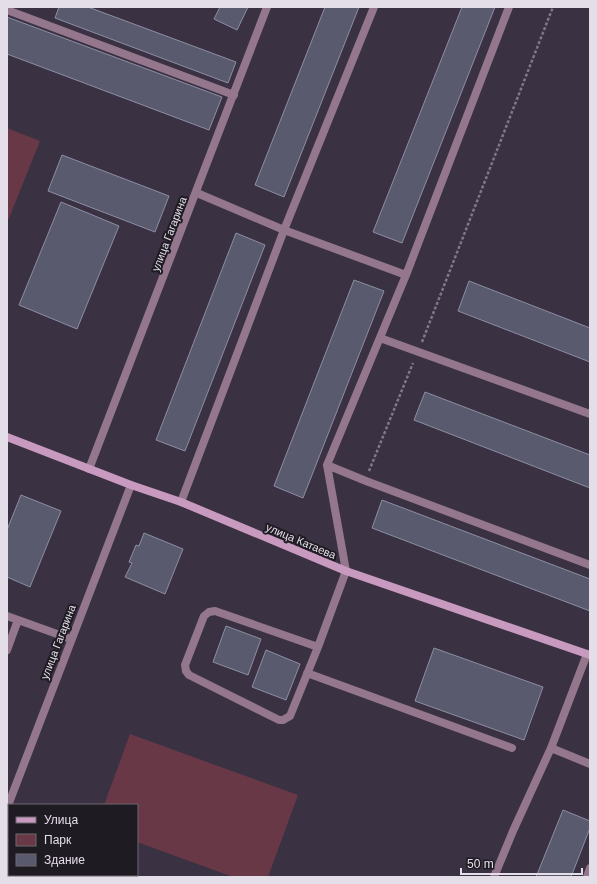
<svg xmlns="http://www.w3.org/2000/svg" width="597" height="884" viewBox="0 0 597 884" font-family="Helvetica,sans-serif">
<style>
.park{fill:#683847}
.building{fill:#595a6e;stroke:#8d8ea4}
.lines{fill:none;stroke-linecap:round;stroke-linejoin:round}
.path{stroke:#7f7886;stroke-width:2.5;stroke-dasharray:3 2;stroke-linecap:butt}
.lane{stroke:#94768d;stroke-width:8}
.street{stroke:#94768d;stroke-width:8}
.secondary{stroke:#c99abf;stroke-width:8}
.labels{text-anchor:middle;stroke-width:4;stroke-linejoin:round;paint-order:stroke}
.street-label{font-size:11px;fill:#e4dee9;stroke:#1f1b23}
</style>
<rect width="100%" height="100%" fill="#3a3142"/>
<path class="park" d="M7 128 40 141 7 223Z
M130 734 298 795 268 877H233L137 842V805H104Z"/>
<path class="building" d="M59 7H88L236 62 228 83 55 18Z
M220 7H248L237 30 214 19Z
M325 7H359L284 197 255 185Z
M462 7H495L402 243 373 232Z
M7 17 222 97 209 130 7 54Z
M62 155 169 196 155 232 48 191Z
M61 202 119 226 77 329 19 305Z
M236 233 265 245 185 451 156 440Z
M354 280 384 291 303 498 274 486Z
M469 281 590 328V362L458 311Z
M425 392 590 455V488L414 420Z
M21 495 61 511 30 587 7 577V530Z
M382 500 590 579V611L372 528Z
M144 533 183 549 165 594 125 577 132 563 129 562 136 545 139 546Z
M226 626 261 639 248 675 213 662Z
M434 648 543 687 524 740 415 701Z
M266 650 300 664 286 700 252 687Z
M563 810 590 821V828L571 877H536Z"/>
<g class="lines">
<path class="path" d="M422 342 553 7
M369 471 413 363"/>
<path class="lane" d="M7 10 234 95
M197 193 284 230 406 275
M380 338 590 414
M327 465 366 481 590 565
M181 502 284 230 374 7
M7 616 71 639
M318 647 215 611 209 612 204 616 185 665 186 671 189 675 279 720H283L290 716 318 647 346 571 327 465 406 275 509 7
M7 650 18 620
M307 673 512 748
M551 748 590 764
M494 877 513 831 551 748 587 654
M587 877 590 868"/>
<path class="street" d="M89 469 267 7
M7 808 131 485"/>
<path class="secondary" d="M7 437 131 485 181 502 346 571 590 655"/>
</g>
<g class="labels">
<g class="street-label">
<text transform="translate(169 234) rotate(-69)" y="4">улица Гагарина</text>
<text transform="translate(301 541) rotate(23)" y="4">улица Катаева</text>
<text transform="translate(58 642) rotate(-69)" y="4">улица Гагарина</text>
</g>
</g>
<rect width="597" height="884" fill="none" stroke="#e4dee9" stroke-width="16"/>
<rect x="8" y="804" width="130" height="72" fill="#1f1b23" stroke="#6e6972"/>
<rect x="16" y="817" width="20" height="6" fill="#c99abf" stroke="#6e6972"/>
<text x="44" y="824" font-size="12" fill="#e4dee9">Улица</text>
<rect x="16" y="834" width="20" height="12" fill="#683847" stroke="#6e6972"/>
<text x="44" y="844" font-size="12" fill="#e4dee9">Парк</text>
<rect x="16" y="854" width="20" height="12" fill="#595a6e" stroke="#6e6972"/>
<text x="44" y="864" font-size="12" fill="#e4dee9">Здание</text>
<path d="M461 868v6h121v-6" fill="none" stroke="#e4dee9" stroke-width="2"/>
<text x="467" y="868" font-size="12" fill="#e4dee9" stroke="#1f1b23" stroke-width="3" paint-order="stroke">50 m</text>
</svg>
